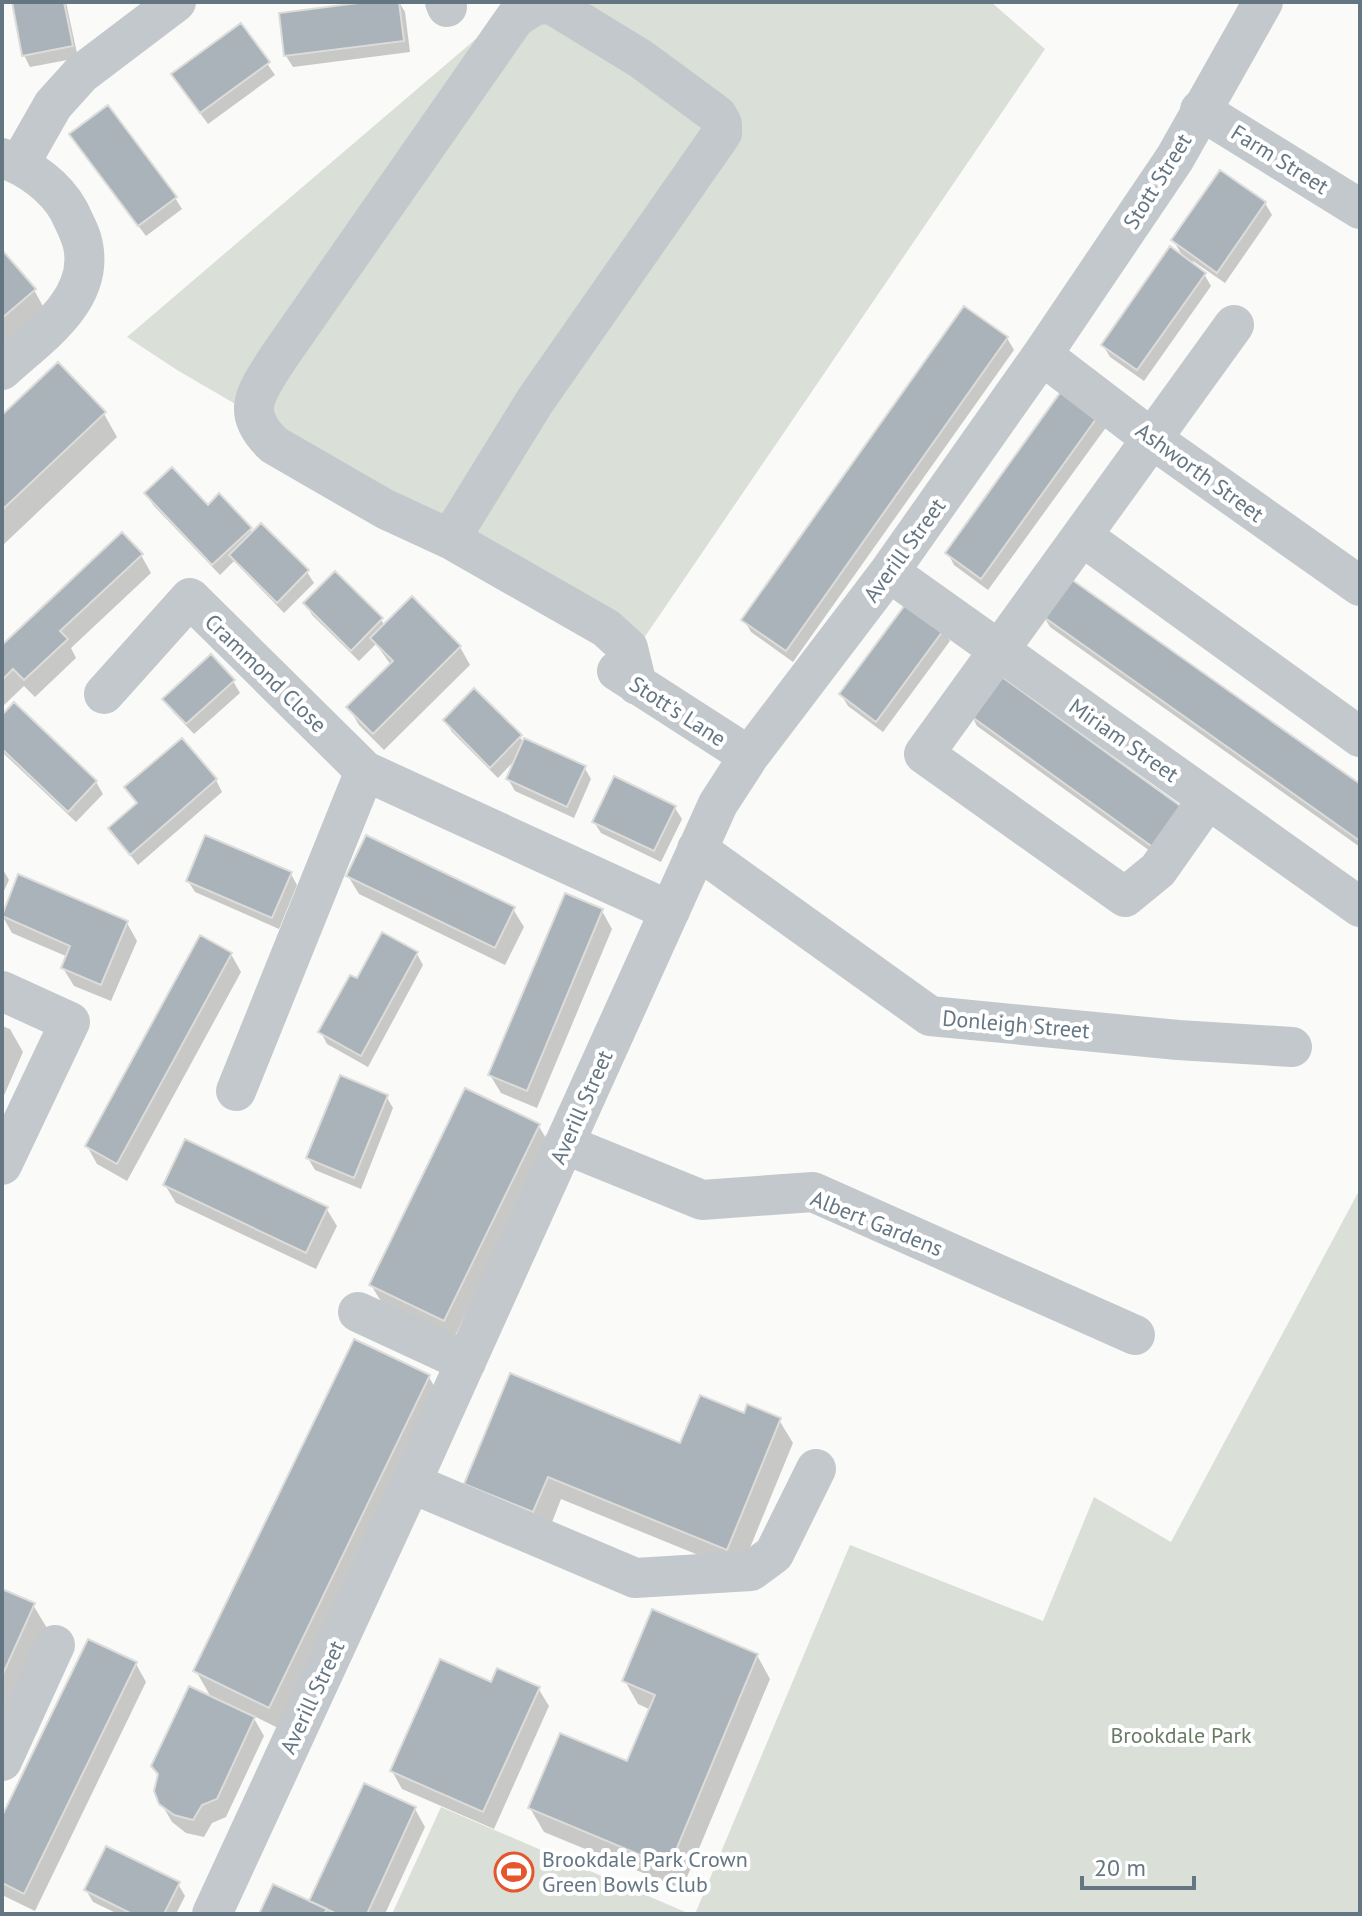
<svg xmlns="http://www.w3.org/2000/svg" width="1362" height="1916" viewBox="0 0 1362 1916" font-family="'PT Sans',sans-serif">
<style>
.green{fill:#dadfd7}
.shadow{fill:#0003}
.building{fill:#aab3b9;stroke:#dcdcda;stroke-width:2}
.lines{fill:none;stroke-linecap:round;stroke-linejoin:round}
.minor{stroke:#c3c8cc;stroke-width:40}
.labels{text-anchor:middle;stroke-width:8;stroke-linejoin:round;paint-order:stroke}
.street-label{font-size:22px;fill:#657683;stroke:#fff}
.park-label{font-size:22px;fill:#687a64;stroke:#fff}
.poi-label{font-size:22px;fill:#657683;stroke:#fff;text-anchor:start}
</style>
<rect width="100%" height="100%" fill="#fafaf8"/>
<path class="green" d="M519 2H991L1045 49 642 641 177 370 127 337Z
M1360 1189V1914H695L850 1545 1043 1621 1094 1497 1171 1542Z
M441 1807 690 1914H392Z"/>
<path class="shadow" d="M20 2H66L78 58 30 67 24 55Z
M382 2H399L405 12 410 52 293 67 286 56Z
M240 25 275 75 208 124 180 86Z
M78 146 175 198 182 209 146 236Z
M1265 203 1272 215 1225 283 1193 261 1190 264 1204 274 1211 286 1144 381 1110 357 1103 345 1185 260 1173 240Z
M2 253 34 290 44 308 2 345Z
M1007 338 1014 350 793 662 751 632 744 620Z
M104 414 117 437 2 546V417Z
M1100 414 1107 426 988 590 954 565 948 553Z
M147 493 250 529 253 534 307 572 314 583 284 613 234 561 220 575 153 505Z
M141 555 151 573 71 648 76 658 35 697 24 686 2 707V647Z
M306 604 381 620 385 626 460 647 470 665 384 750 359 725 349 708 391 665 376 644 359 661 312 615Z
M1043 615 1360 787V847L1050 627Z
M943 630 950 641 883 732 848 706 841 694Z
M233 681 240 693 194 734 172 711 165 699Z
M474 691 525 743 584 767 591 779 574 818 515 791 508 779 516 759 498 778 452 732 445 721Z
M14 705 96 782 103 794 76 822 2 752V718Z
M971 714 1188 814 1168 864 977 726Z
M216 780 222 792 138 865 110 829 138 805 127 788Z
M675 808 682 819 661 862 601 833 594 822Z
M2 868 9 880 2 895Z
M291 874 297 885 279 929 195 892 188 881Z
M19 876 127 923 137 941 111 1001 74 986 63 968 68 957 12 933 2 915Z
M348 876 513 909 524 927 505 965 359 894Z
M602 911 612 929 537 1108 501 1093 490 1075Z
M231 954 241 972 127 1181 97 1164 87 1146Z
M417 954 423 965 368 1067 327 1044 321 1032 357 981Z
M2 1026 10 1029 23 1052 2 1100Z
M386 1096 393 1108 361 1189 315 1170 308 1158Z
M538 1125 549 1143 454 1338 382 1303 371 1285Z
M165 1185 326 1208 337 1226 316 1269 176 1203Z
M429 1377 442 1400 282 1730 252 1715 264 1736 226 1817 212 1823 204 1837 186 1833 172 1822 161 1803 212 1699 196 1671Z
M745 1416 779 1420 793 1443 740 1572 561 1499 547 1535 466 1484 681 1445Z
M2 1591 33 1605 47 1628 2 1728Z
M757 1655 770 1679 682 1889 544 1832 530 1808 628 1763 651 1710 638 1704 625 1681Z
M136 1664 146 1682 35 1911 2 1895V1820Z
M538 1688 549 1706 494 1829 402 1789 392 1771Z
M415 1809 425 1827 385 1914H262L310 1904Z
M178 1884 185 1896 176 1914H118L93 1902 86 1890Z"/>
<path class="building" d="M12 2H64L73 46 22 56Z
M366 2H399L404 41 284 56 279 13Z
M241 23 270 62 200 113 171 74Z
M108 105 177 197 138 226 69 134Z
M1220 170 1266 202 1217 273 1171 240Z
M1170 246 1206 273 1137 370 1101 345Z
M2 250 36 289 2 318Z
M964 306 1008 337 786 651 741 620Z
M58 362 106 412 2 510V415Z
M1065 386 1101 412 981 579 945 553Z
M172 467 208 505 219 493 252 528 212 565 144 493Z
M261 523 309 570 277 603 229 555Z
M122 532 143 554 60 631 68 639 24 680 13 669 2 680V645Z
M335 571 383 618 351 651 303 603Z
M1068 577 1360 784V841L1041 615Z
M412 596 461 646 373 734 346 707 393 661 370 638Z
M908 601 945 628 876 722 839 694Z
M211 654 235 680 186 724 162 699Z
M998 674 1190 813 1161 853 968 714Z
M474 688 522 735 490 768 443 720Z
M14 702 97 781 68 812 2 749V715Z
M182 738 217 779 130 855 108 828 137 803 124 787Z
M524 738 586 766 567 807 506 779Z
M614 776 676 806 654 851 592 822Z
M205 835 292 872 272 918 186 881Z
M366 835 515 907 495 948 346 876Z
M18 874 128 921 101 985 61 968 70 946 2 916Z
M565 893 603 909 527 1091 488 1075Z
M382 932 418 952 361 1056 318 1032 350 975 357 978Z
M200 935 232 953 117 1164 85 1146Z
M340 1075 388 1095 354 1178 306 1158Z
M465 1088 540 1124 444 1321 369 1285Z
M185 1139 328 1207 306 1253 163 1185Z
M354 1339 430 1375 269 1708 193 1671Z
M510 1373 680 1443 700 1395 744 1413 747 1404 781 1418 727 1550 548 1477 533 1512 464 1484Z
M2 1589 35 1603 2 1676Z
M652 1609 758 1654 669 1867 528 1808 560 1733 627 1761 655 1695 622 1681Z
M88 1639 137 1662 24 1894 2 1883V1816Z
M440 1659 491 1682 497 1668 540 1687 483 1812 390 1771Z
M189 1686 255 1717 217 1799 202 1805 193 1820 174 1815 159 1804 154 1791 158 1774 151 1766Z
M364 1783 416 1807 367 1914H337L309 1901Z
M106 1846 180 1882 164 1914H132L84 1890Z
M273 1884 327 1909 324 1914H259Z"/>
<g class="lines">
<path class="minor" d="M445 2 447 7
M1200 110 1360 209
M2 158C28 166 56 187 69 211 75 224 83 237 84 252 90 304 35 339 2 370
M20 163 53 105 81 74 176 2
M1042 355 1152 439 1360 586
M1082 536 1360 737
M450 539 535 401 722 133V124L717 115 641 59 551 4 535 5 515 18 278 358C256 393 239 412 274 445L385 509 450 539 606 628 628 648 637 685
M889 572 1360 907
M617 671 749 756
M104 694 190 598 365 771 670 911
M1208 799 1158 870 1125 897 924 754 1234 325
M697 849 930 1016 1178 1040 1292 1047
M2 991 70 1022 2 1165
M236 1091 365 771
M564 1144 702 1200 813 1192 1135 1335
M358 1312 466 1362
M411 1483 635 1578 751 1571 774 1554 816 1469
M2 1761 55 1645
M212 1914 411 1483 718 804 749 756 889 572 1042 355 1175 158 1263 2"/>
</g>
<defs>
<g id="stadium-ring" transform="scale(2)"><circle r="9.5" fill="#fff" stroke="#e4572e" stroke-width="1.5"/><path d="M0-5a6.5 5 0 1 0 0 10a6.5 5 0 1 0 0-10ZM-3.5-1.8h7v3.6h-7Z" fill="#e4572e"/></g>
</defs>
<g fill-rule="evenodd">
<use href="#stadium-ring" x="514" y="1872"/>
</g>
<g class="labels">
<g class="street-label">
<text transform="translate(1280 159) rotate(32)" y="8">Farm Street</text>
<text transform="translate(1157 181) rotate(-58)" y="8">Stott Street</text>
<text transform="translate(1200 472) rotate(36)" y="8">Ashworth Street</text>
<text transform="translate(904 550) rotate(-54)" y="8">Averill Street</text>
<text transform="translate(266 673) rotate(44)" y="8">Crammond Close</text>
<text transform="translate(678 711) rotate(33)" y="8">Stott's Lane</text>
<text transform="translate(1124 740) rotate(35)" y="8">Miriam Street</text>
<text transform="translate(1016 1024) rotate(5)" y="8">Donleigh Street</text>
<text transform="translate(581 1107) rotate(-66)" y="8">Averill Street</text>
<text transform="translate(877 1223) rotate(22)" y="8">Albert Gardens</text>
<text transform="translate(312 1697) rotate(-65)" y="8">Averill Street</text>
</g>
<g class="park-label">
<text x="1181" y="1743">Brookdale Park</text>
</g>
<g class="poi-label">
<text x="542" y="1867">Brookdale Park Crown<tspan x="542" dy="25">Green Bowls Club</tspan></text>
</g>
</g>
<rect width="1362" height="1916" fill="none" stroke="#657683" stroke-width="8"/>
<path d="M1082 1876v12h112v-12" fill="none" stroke="#657683" stroke-width="4"/>
<text x="1094" y="1876" font-size="24" fill="#657683" stroke="#ffffff" stroke-width="6" paint-order="stroke">20 m</text>
</svg>
